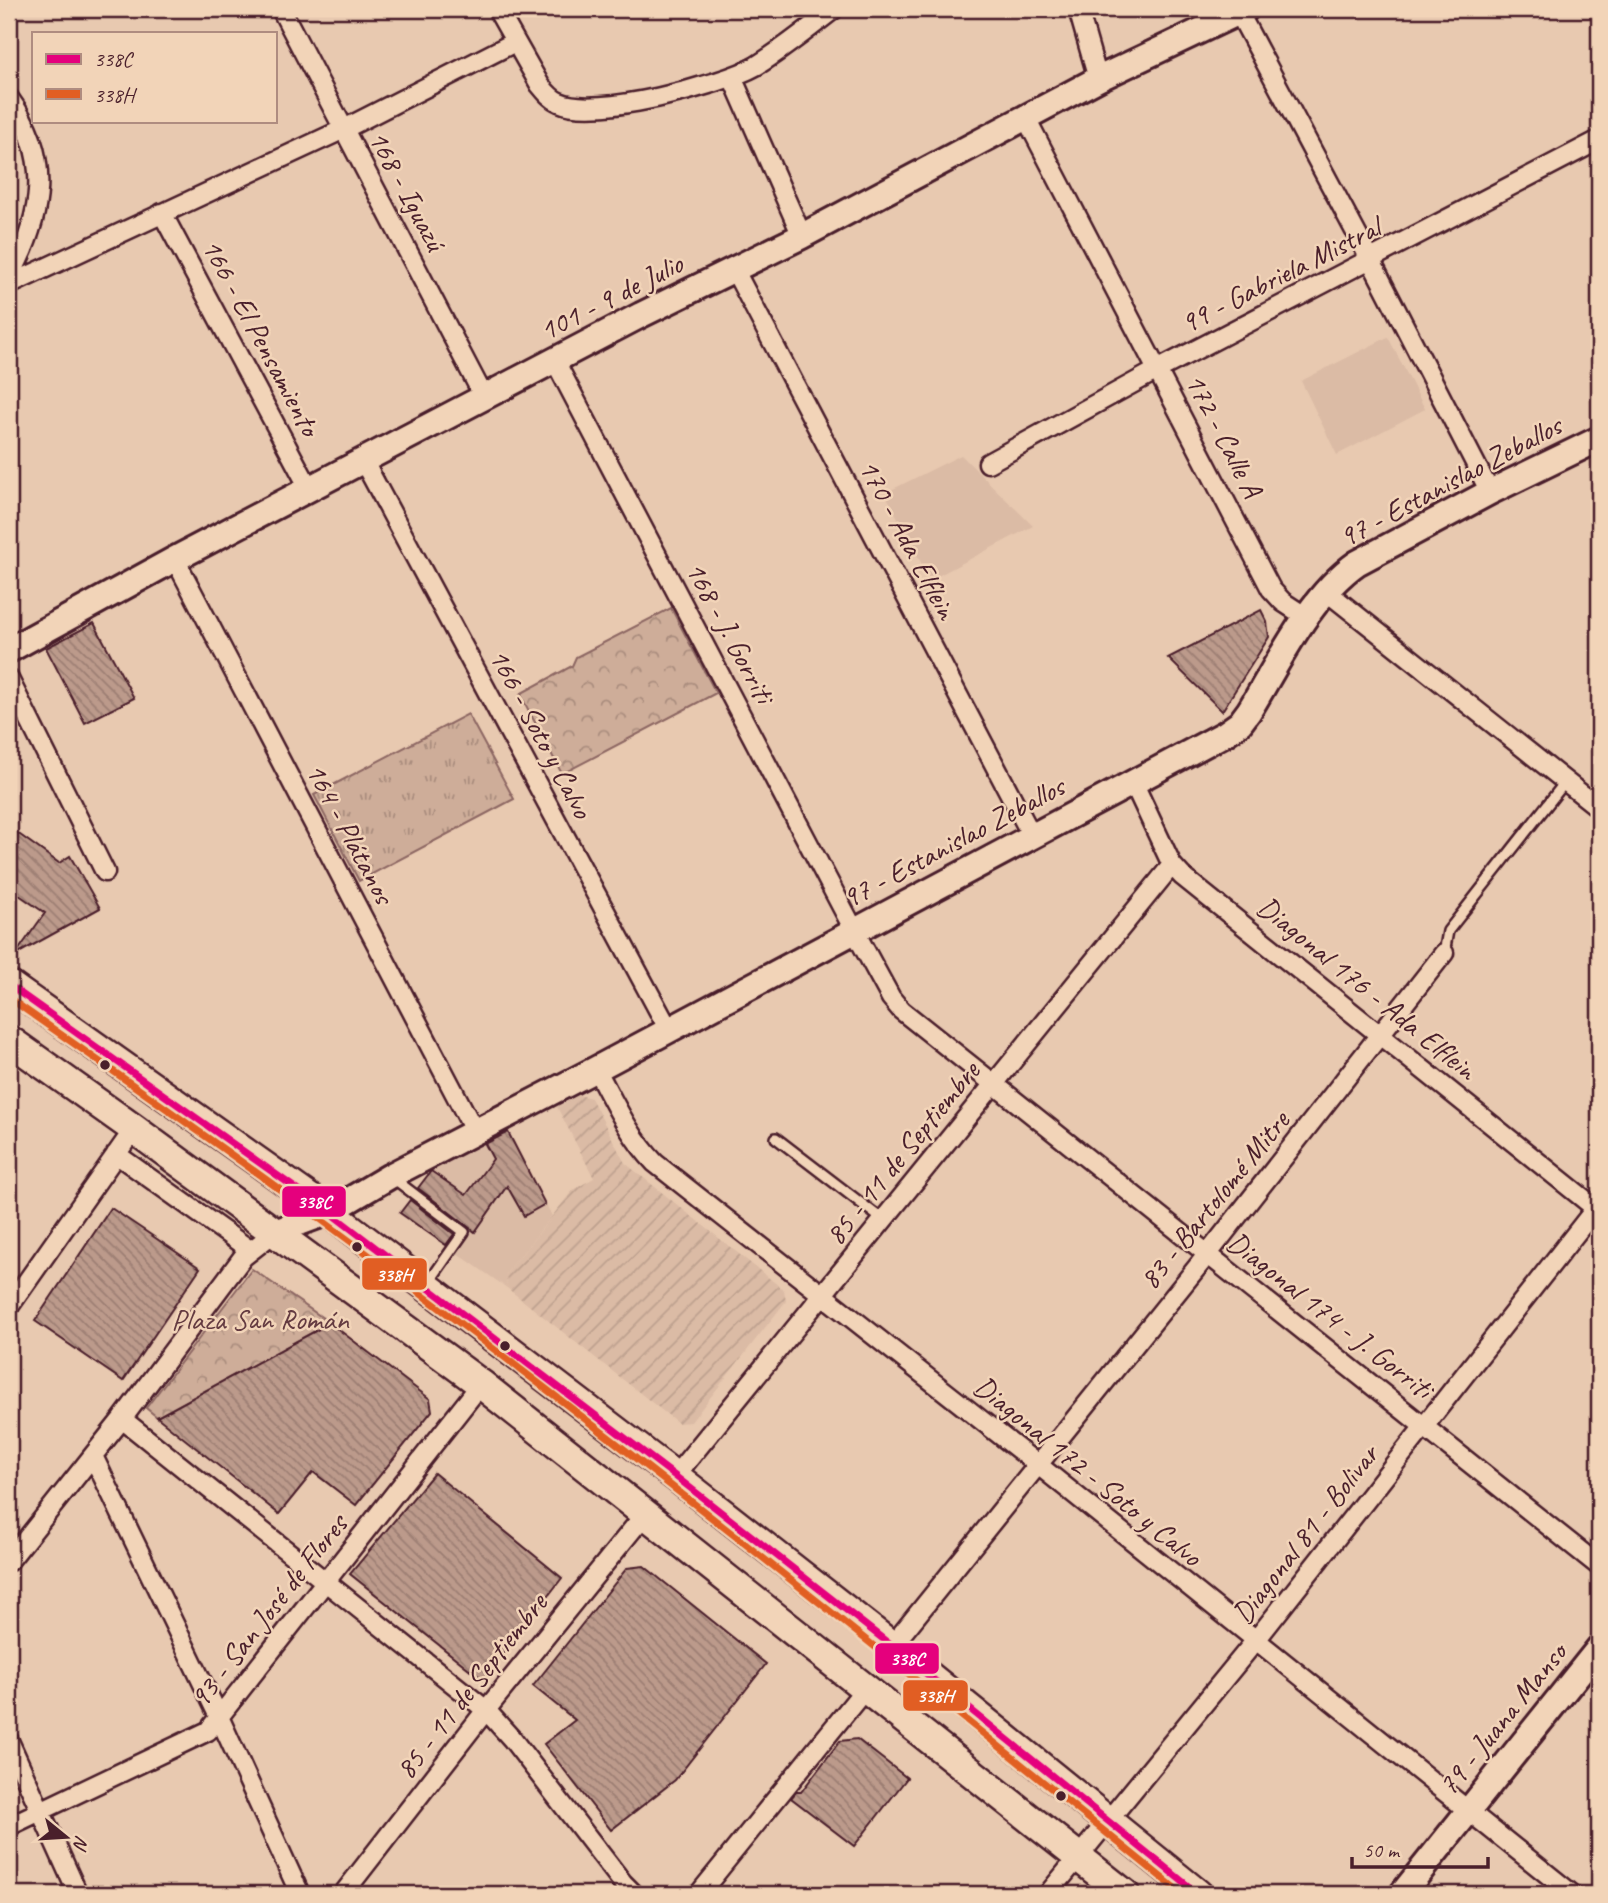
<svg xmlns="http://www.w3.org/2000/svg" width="1608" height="1903" viewBox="0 0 1608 1903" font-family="Caveat,sans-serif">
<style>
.built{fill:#dbbba5}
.industrial{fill:url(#industrial-furrows)}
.grass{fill:url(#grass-tufts);stroke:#8c6662;stroke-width:2}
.park{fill:url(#park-crowns);stroke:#8c6662;stroke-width:2}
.building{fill:url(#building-back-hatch);stroke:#4a1f2b;stroke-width:2}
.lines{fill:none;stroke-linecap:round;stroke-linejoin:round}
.lane-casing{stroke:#4a1f2b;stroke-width:14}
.street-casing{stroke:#4a1f2b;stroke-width:23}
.secondary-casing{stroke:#4a1f2b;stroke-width:30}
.primary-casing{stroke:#4a1f2b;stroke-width:33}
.lane{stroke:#f2d4b8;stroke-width:9}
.street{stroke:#f2d4b8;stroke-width:18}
.secondary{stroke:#f2d4b8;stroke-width:24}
.primary{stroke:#f2d4b8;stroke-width:28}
.bus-1-casing{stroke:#f2d4b8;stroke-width:12}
.bus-2-casing{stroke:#f2d4b8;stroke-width:12}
.bus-1{stroke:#e5007d;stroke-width:7}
.bus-2{stroke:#e15e23;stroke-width:7}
.bus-dot{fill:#4a1f2b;stroke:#f2d4b8;stroke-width:2.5}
.labels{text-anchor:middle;stroke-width:5;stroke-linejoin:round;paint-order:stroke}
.street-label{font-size:30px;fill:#4a1f2b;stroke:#f2d4b8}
.park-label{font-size:30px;fill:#643b41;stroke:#f2d4b8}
.line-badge{stroke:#f2d4b8;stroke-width:2.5}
.badge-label{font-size:19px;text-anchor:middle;font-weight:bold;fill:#fff}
</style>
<defs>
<pattern id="industrial-furrows" width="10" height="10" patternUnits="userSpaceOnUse" patternTransform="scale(1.75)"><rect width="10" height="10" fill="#dbbba5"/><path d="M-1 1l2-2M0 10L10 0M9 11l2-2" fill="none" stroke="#bda08e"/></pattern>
<pattern id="grass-tufts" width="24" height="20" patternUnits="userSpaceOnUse" patternTransform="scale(1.75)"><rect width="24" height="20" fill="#cead99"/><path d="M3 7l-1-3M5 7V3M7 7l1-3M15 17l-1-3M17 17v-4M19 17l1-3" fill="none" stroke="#a98c7d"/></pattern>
<pattern id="park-crowns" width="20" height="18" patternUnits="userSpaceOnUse" patternTransform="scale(1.75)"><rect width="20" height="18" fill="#cead99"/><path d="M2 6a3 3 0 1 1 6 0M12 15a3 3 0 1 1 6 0" fill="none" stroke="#a98c7d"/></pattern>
<pattern id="building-back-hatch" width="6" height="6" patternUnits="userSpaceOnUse" patternTransform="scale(1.75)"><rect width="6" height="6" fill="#bc9a8b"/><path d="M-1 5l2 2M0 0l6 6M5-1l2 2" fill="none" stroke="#9b7d72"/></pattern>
</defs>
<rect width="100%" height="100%" fill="#e8c9b0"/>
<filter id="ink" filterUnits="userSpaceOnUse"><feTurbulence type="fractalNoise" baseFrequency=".0143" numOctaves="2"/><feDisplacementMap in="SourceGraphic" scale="14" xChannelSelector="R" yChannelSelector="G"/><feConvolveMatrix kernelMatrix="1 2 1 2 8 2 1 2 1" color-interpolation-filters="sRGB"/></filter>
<g filter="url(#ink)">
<path class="built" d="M1388 337 1425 409 1337 455 1301 381Z
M961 455 1033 526 930 580 885 493Z
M508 1132 552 1216 506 1274 507 1288 400 1213 431 1171Z"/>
<path class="industrial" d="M579 1095 591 1098 625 1163 784 1290 786 1301 691 1422 678 1423 507 1288 506 1274 573 1190 594 1178 557 1107Z"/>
<path class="grass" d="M468 714 514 799 359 881 314 795Z"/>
<path class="park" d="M671 608 716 693 562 774 520 694 572 666 576 657Z
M252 1269 330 1323 157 1417 146 1408Z"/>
<path class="building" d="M1261 610 1267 622 1269 637 1222 711 1168 658Z
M94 623 134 698 85 723 46 648Z
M9 827 59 863 70 856 100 908 15 955 45 913 9 888Z
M508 1132 545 1204 524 1216 507 1186 475 1232 418 1188 431 1171 466 1195 493 1159 485 1144Z
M410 1200 454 1234 446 1245 400 1213Z
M111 1208 200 1268 123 1381 35 1321Z
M330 1323 430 1399 432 1411 356 1505 313 1472 279 1514 157 1417Z
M434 1473 562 1578 483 1680 350 1574Z
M644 1566 766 1664 675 1780 611 1830 544 1744 575 1720 533 1686 627 1568Z
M857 1739 907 1778 854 1846 791 1798 796 1792H801L840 1741Z"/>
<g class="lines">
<g class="lane-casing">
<path id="lane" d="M1444 953 1448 931 1566 781
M776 1138 883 1220
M393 1178 464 1232 429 1282"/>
</g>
<g class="street-casing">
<path id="street" d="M281 9 484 397
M497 9 540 85C545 91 551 99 559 102 595 119 722 85 756 66 784 49 809 28 834 9
M1078 9 1098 79
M1239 13 1371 261 1490 492
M732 77 802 236
M9 98C53 158 43 216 9 278
M1026 118 1271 589 1283 602 1306 617
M162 213 309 488
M734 269 1032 836
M9 285 344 129 515 42
M555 361 854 930 891 998 901 1010 1599 1566
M364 462 669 1030
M988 463 1159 369 1599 140
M175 559 475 1132
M1326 591 1599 808
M9 679 105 872
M1133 782 1172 865 1182 876 1599 1211
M596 1069C614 1102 629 1136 655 1163L1037 1464 1572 1894
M116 1154 250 1250
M9 1307 134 1129
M122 1419 486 1710 512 1739 623 1883 634 1894
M93 1456 220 1719 300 1894
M675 1476 1172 865
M9 1561 122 1419 243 1257 275 1232
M892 1646 1207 1255 1444 953
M9 1741 78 1894
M9 1826 208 1731 481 1384
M343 1894 486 1710 645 1514
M699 1894 865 1689
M1048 1894 1256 1640 1599 1204"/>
</g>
<g class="secondary-casing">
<path id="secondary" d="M9 650 175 559 641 315 802 236 1098 79 1246 9
M275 1232 329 1212 390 1176 596 1069 1226 733 1240 723 1249 711C1279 662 1309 597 1357 563L1490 492 1599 439
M1402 1894 1599 1648"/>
</g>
<g class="primary-casing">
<path id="primary" d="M9 985 329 1212 675 1476 892 1646 1198 1894
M9 1040 134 1129 481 1384 1125 1894"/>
</g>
<use href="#lane" class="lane"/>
<use href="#street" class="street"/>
<use href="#secondary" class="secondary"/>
<use href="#primary" class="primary"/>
<g class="bus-1-casing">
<path id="bus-1" d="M9 985 329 1212 675 1476 892 1646 1198 1894"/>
</g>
<g class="bus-2-casing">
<path id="bus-2" d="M9 998C114 1072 220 1145 323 1221 616 1437 899 1665 1182 1894"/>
</g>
<use href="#bus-1" class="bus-1"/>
<use href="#bus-2" class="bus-2"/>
</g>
</g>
<g class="bus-dot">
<circle cx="105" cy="1065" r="6"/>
<circle cx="357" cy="1247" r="6"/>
<circle cx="505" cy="1346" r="6"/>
<circle cx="1061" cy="1796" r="6"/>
</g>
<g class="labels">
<g class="street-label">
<text transform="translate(407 190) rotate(62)" y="10">168 - Iguazú</text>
<text transform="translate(1280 275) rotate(-27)" y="10">99 - Gabriela Mistral</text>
<text transform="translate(611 297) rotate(-27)" y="10">101 - 9 de Julio</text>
<text transform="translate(261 337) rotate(62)" y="10">166 - El Pensamiento</text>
<text transform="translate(1224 435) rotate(63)" y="10">172 - Calle A</text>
<text transform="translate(1450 481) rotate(-28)" y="10">97 - Estanislao Zeballos</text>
<text transform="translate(908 539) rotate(62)" y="10">170 - Ada Elflein</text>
<text transform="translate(730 632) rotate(62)" y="10">168 - J. Gorriti</text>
<text transform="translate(541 733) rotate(62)" y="10">166 - Soto y Calvo</text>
<text transform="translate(350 833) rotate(62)" y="10">164 - Plátanos</text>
<text transform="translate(953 842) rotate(-28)" y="10">97 - Estanislao Zeballos</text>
<text transform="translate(1367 988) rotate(39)" y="10">Diagonal 176 - Ada Elflein</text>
<text transform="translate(902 1153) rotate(-51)" y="10">85 - 11 de Septiembre</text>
<text transform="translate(1214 1200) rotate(-51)" y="10">83 - Bartolomé Mitre</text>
<text transform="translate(1330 1315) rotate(38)" y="10">Diagonal 174 - J. Gorriti</text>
<text transform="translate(1088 1471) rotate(39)" y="10">Diagonal 172 - Soto y Calvo</text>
<text transform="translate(1305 1534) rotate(-52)" y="10">Diagonal 81 - Bolivar</text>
<text transform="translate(268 1611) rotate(-52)" y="10">93 - San José de Flores</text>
<text transform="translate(471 1686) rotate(-52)" y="10">85 - 11 de Septiembre</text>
<text transform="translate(1502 1719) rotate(-51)" y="10">79 - Juana Manso</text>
</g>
<g class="park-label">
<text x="260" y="1329">Plaza San Román</text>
</g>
</g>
<g class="line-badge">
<rect x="281" y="1185" width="66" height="33" rx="7" fill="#e5007d"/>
<rect x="361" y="1257" width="67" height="34" rx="7" fill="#e15e23"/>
<rect x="874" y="1642" width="66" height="33" rx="7" fill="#e5007d"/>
<rect x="902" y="1679" width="67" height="33" rx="7" fill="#e15e23"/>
</g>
<g class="badge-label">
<text x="314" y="1208">338C</text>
<text x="394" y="1281">338H</text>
<text x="907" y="1665">338C</text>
<text x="935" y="1702">338H</text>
</g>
<rect width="1608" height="1903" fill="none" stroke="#f2d4b8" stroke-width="35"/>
<rect x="18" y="18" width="1573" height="1868" fill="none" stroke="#4a1f2b" stroke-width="2.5" filter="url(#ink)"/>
<rect x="32" y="32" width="245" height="91" fill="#f2d4b8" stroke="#af8c80" stroke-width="2"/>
<rect x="46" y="54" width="35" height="10" fill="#e5007d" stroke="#af8c80" stroke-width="2"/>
<text x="94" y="66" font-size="21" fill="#4a1f2b">338C</text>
<rect x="46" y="89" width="35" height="10" fill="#e15e23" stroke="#af8c80" stroke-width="2"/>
<text x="94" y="102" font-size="21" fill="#4a1f2b">338H</text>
<g transform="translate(66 1837) rotate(108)" stroke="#f2d4b8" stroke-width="5" paint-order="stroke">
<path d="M0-5L12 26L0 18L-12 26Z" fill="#4a1f2b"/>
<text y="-10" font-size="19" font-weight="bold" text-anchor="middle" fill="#4a1f2b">N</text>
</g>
<path d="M1352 1857v10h136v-10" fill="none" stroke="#4a1f2b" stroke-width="3.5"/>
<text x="1363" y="1857" font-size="21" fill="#4a1f2b" stroke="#f2d4b8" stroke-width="5" paint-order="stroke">50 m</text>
</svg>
